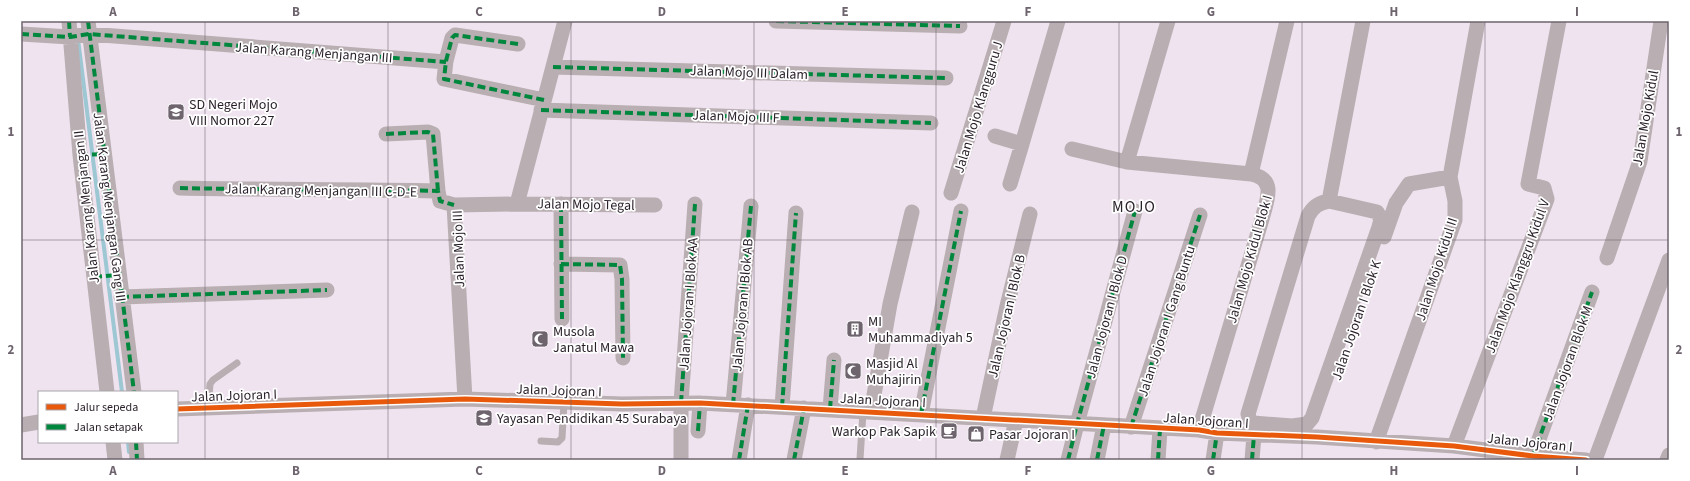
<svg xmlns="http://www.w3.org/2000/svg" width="1690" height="481" viewBox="0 0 1690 481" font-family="'Source Sans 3',sans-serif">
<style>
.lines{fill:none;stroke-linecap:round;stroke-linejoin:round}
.stream{stroke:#9dc7d3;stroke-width:4}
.service{stroke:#b9aeb1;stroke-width:7}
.minor{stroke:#b9aeb1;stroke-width:15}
.quiet{stroke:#00873e;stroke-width:4;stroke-dasharray:8 4;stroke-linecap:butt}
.cycleway-casing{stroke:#fff;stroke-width:8}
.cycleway{stroke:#e8590c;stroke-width:5}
.grid{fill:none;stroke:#6e646e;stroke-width:1;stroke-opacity:0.55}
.labels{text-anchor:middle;stroke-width:3.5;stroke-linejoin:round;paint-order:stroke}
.street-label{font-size:14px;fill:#281f28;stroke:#fff}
.poi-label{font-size:14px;fill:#281f28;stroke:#fff;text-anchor:start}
.quarter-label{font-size:16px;letter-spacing:1px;fill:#281f28;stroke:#fff}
.neatline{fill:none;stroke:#6e646e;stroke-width:1.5}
.grid-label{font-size:13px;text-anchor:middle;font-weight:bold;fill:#6e646e}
</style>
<rect width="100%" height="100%" fill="#efe3ef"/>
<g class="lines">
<path class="stream" d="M78 39 122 392
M128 442 129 452"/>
<path class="service" d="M208 408 210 384 213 380 237 363
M541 441 558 442 562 438 564 402
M860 459 863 412"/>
<path class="minor" d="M69 21 80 155 107 392
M88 21 134 392
M776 21 960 26
M21 34 70 37 89 34 446 62
M518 44 455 35 452 38 446 61 444 79 544 100
M553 67 946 78
M541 110 931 123
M386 134 428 132 433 134 438 191
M995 136 1022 144 1058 21
M1072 149 1127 162 1251 174C1277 179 1267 200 1262 219L1199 430
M1127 162 1168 21
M1251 174 1287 21
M1010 184 1022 144
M180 188C266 190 352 189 438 191L440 201 454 205
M951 193 1004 21
M1329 201 1377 212 1381 219 1379 227 1312 418 1307 424 1292 426 1253 423 1250 421 1248 414 1308 216C1313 207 1318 203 1329 201Z
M1329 201 1363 21
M517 204 655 205
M561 204 562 319
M1384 237 1396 203 1409 184 1450 177
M1607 258 1640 161 1661 21
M561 264 620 265 622 279 623 358
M121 297 327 290
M465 399 454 205 517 204 565 21
M733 405 751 206
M782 407 796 213
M177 409 465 399 622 404 700 403 1199 430 1217 433 1317 437 1454 446 1533 456 1586 460
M830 409 834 360
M871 412 890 304 912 212
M921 414 961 211
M983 418 1007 306 1030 214
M21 425 39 422
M1131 427 1200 215
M698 431 700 403
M113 442 115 460
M136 442 137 460
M1376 442 1455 220V201L1450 177 1478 21
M1454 446 1547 199 1544 188 1528 184 1559 21
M1533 456 1592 292
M681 460V403L695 204
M739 460 748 405
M794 460 804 408
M1007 460 1016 420
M1068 460 1077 424 1135 211
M1097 460 1104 425
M1158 460 1160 429
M1213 460 1217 433
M1252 460 1254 435
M1595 460 1669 260
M1667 460 1669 455"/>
<path class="quiet" d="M69 21 70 37
M88 21 134 392
M776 21 960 26
M21 34 70 37 89 34 446 62
M518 44 455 35 452 38 446 61 444 79 544 100
M553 67 946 78
M541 110 931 123
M386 134 428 132 433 134 438 191
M80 155 103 154
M180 188C266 190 352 189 438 191L440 201 454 205
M561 204 562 319
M561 264 620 265 622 279 623 358
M94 277 118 275
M121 297 327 290
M681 403 695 204
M733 405 751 206
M782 407 796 213
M830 409 834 360
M921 414 961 211
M1131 427 1200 215
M698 431 700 403
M136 442 137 460
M1533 456 1592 292
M739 460 748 405
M794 460 804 408
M1068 460 1077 424 1135 211
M1097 460 1104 425
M1158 460 1160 429
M1213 460 1217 433
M1252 460 1254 435"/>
<g class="cycleway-casing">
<path id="cycleway" d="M177 409 465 399 622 404 700 403 1199 430 1217 433 1317 437 1454 446 1533 456 1586 460"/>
</g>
<use href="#cycleway" class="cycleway"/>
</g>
<path class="grid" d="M205 21V460M388 21V460M571 21V460M754 21V460M936 21V460M1119 21V460M1302 21V460M1485 21V460M21 240H1669"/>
<defs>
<g id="school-square" transform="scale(0.9)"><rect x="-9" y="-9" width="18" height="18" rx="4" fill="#6e646e" stroke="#fff"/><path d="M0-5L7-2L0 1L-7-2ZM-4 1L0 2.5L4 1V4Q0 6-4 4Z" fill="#fff"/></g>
<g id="building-square" transform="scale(0.9)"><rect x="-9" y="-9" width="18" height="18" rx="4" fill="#6e646e" stroke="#fff"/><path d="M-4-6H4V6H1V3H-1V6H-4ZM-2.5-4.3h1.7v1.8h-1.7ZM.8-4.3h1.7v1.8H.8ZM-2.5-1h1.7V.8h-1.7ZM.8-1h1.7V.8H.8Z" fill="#fff"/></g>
<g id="mosque-square" transform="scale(0.9)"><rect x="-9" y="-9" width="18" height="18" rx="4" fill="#6e646e" stroke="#fff"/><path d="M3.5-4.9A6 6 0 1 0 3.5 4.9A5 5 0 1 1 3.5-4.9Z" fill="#fff"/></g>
<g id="cafe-square" transform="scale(0.9)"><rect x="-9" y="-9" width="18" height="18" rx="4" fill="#6e646e" stroke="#fff"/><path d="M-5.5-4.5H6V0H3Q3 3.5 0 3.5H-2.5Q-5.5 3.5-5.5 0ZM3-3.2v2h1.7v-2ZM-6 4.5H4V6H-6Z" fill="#fff"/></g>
<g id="shop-square" transform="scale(0.9)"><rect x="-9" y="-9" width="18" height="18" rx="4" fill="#6e646e" stroke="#fff"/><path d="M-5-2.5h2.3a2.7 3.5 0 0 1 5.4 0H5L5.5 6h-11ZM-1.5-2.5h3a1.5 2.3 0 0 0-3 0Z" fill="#fff"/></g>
</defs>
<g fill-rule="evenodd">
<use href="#school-square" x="176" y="112"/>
<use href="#building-square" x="855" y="329"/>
<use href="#mosque-square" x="540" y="339"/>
<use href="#mosque-square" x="853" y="371"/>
<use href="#school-square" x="484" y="418"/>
<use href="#cafe-square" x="949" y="431"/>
<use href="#shop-square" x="976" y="434"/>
</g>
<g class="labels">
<g class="street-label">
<text transform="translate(314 52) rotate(4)" y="5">Jalan Karang Menjangan III</text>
<text transform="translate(749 72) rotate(2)" y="5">Jalan Mojo III Dalam</text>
<text transform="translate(978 107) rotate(-73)" y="5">Jalan Mojo Klangguru J</text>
<text transform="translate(736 116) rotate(2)" y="5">Jalan Mojo III F</text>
<text transform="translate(1645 118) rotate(-80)" y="5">Jalan Mojo Kidul</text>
<text transform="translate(321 190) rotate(1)" y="5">Jalan Karang Menjangan III C-D-E</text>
<text transform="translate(586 204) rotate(1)" y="5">Jalan Mojo Tegal</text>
<text transform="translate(86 207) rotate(-96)" y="5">Jalan Karang Menjangan II</text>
<text transform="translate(110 207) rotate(83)" y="5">Jalan Karang Menjangan Gang III</text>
<text transform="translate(458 249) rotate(-92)" y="5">Jalan Mojo III</text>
<text transform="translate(1249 259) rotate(-74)" y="5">Jalan Mojo Kidul Blok I</text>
<text transform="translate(1436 269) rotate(-72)" y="5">Jalan Mojo Kidul II</text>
<text transform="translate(1517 276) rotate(-70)" y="5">Jalan Mojo Klanggru Kidul V</text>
<text transform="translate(688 304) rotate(-86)" y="5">Jalan Jojoran I Blok AA</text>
<text transform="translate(742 305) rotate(-85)" y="5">Jalan Jojoran I Blok AB</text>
<text transform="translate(1006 316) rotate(-77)" y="5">Jalan Jojoran I Blok B</text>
<text transform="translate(1106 317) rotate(-75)" y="5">Jalan Jojoran I Blok D</text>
<text transform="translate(1356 320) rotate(-71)" y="5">Jalan Jojoran I Blok K</text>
<text transform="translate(1166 321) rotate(-72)" y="5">Jalan Jojoran I Gang Buntu</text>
<text transform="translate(1567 363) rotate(-70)" y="5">Jalan Jojoran Blok M</text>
<text transform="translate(559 390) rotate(2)" y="5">Jalan Jojoran I</text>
<text transform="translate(234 395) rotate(-2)" y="5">Jalan Jojoran I</text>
<text transform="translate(883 400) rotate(3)" y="5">Jalan Jojoran I</text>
<text transform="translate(1206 420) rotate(4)" y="5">Jalan Jojoran I</text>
<text transform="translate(1530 442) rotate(6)" y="5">Jalan Jojoran I</text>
</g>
<g class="poi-label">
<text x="189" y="109">SD Negeri Mojo<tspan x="189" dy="16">VIII Nomor 227</tspan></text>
<text x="868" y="326">MI<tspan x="868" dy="16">Muhammadiyah 5</tspan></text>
<text x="553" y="336">Musola<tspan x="553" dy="16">Janatul Mawa</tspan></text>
<text x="866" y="368">Masjid Al<tspan x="866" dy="16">Muhajirin</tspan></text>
<text x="497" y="423">Yayasan Pendidikan 45 Surabaya</text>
<text x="936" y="436" text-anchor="end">Warkop Pak Sapik</text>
<text x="989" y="439">Pasar Jojoran I</text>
</g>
<g class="quarter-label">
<text x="1134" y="212">MOJO</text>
</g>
</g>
<rect width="1690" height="481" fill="none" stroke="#ffffff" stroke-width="44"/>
<rect x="38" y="391" width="140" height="52" fill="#ffffff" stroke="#a9a5a9"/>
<rect x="46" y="404" width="20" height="6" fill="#e8590c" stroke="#a9a5a9"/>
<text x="74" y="411" font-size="12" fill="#281f28">Jalur sepeda</text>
<rect x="46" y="424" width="20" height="6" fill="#00873e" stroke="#a9a5a9"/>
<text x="74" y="431" font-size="12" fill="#281f28">Jalan setapak</text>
<rect x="22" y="22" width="1646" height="437" class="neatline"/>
<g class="grid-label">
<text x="113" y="16">A</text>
<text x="296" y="16">B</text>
<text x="479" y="16">C</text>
<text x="662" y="16">D</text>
<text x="845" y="16">E</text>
<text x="1028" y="16">F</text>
<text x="1211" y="16">G</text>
<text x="1394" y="16">H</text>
<text x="1577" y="16">I</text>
<text x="11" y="136">1</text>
<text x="1679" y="136">1</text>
<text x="11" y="354">2</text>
<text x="1679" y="354">2</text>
<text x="113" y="475">A</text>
<text x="296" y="475">B</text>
<text x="479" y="475">C</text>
<text x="662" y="475">D</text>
<text x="845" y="475">E</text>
<text x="1028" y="475">F</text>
<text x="1211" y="475">G</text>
<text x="1394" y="475">H</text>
<text x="1577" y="475">I</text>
</g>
</svg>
